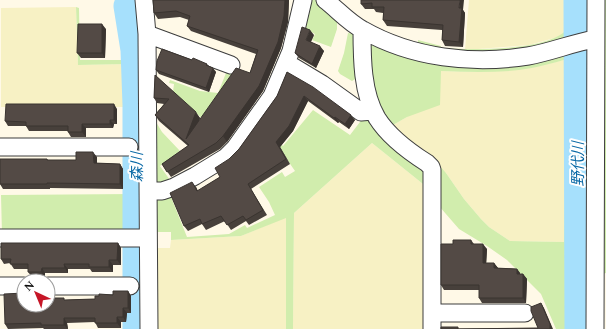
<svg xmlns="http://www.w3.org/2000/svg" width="606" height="329" viewBox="0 0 606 329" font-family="Spectral,'Noto Sans JP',serif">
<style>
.farmland{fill:#f7f1c4}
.green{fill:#d1edad;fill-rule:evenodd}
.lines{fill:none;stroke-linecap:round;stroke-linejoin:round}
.river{stroke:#a6e0fc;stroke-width:29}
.minor-casing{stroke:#3d3d3d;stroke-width:19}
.minor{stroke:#fff;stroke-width:17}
.wall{fill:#47403b}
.shaded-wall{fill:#3a3430}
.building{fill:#534a45;stroke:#3a3430}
.labels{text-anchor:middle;stroke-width:4;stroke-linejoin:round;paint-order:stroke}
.water-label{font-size:15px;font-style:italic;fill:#0969a6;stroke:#fff}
</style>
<rect width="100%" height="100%" fill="#fff9e7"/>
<path class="farmland" d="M469 0H565L564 32 558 37 529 45 465 50Z
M76 7 78 65 130 64V107H1V8Z
M568 59 569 112 566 116 564 242 510 241 489 227 481 219 464 199 446 173 402 135 393 125 407 117 441 71 472 72 519 69 539 66Z
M372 143 423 184V329H293L294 213Z
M286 217V329H156V248H170L171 240 241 236Z"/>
<path class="green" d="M306 0H320L337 20V29L331 47 312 40 315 34 304 28Z
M565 0H575V37L573 33 566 35 565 42 484 55 418 46V40L441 46V48C470 50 542 51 564 32Z
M582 0H591L589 31 582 37Z
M603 0H606V273L602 274Z
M125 6 132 50 134 139H130V64L78 65 76 7 79 8 80 60H124L125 33 120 7Z
M348 33 355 34 360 76 352 81 340 74 338 71 344 53Z
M369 38C435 68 493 70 562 52L567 55 568 59 575 58V329H556L541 294 507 260 487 246 459 229 439 206 437 170C432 159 417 155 408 148 371 118 369 87 365 44L366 40ZM568 59 569 111 566 116 564 242 510 241 489 227 481 219 464 199 446 173 432 157 413 145 402 135 393 125 407 117 440 105 441 71C467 72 493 73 519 70 536 68 552 63 568 59Z
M589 46V329H582V48Z
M228 68 239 74 202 118 177 97 172 100 174 84 169 83 170 80 200 91 218 93Z
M313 110 350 135 363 118 373 119 425 167 426 329H423V184L372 143 294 213 293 329H286V218L241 236 171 240V232H155L154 195 171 197 187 237 229 234 245 225 247 228 275 215 269 202 259 187 282 172 285 177 295 171 286 158 281 162 257 123 283 146Z
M156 122 162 132 180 151 160 166 172 183 154 184Z
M134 194V234H2L1 195Z"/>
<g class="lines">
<path class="river" d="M578 0 579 329
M128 6 135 50 137 105V329"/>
<g class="minor-casing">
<path id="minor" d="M144 0 147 34 149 329
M325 0C337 9 349 23 363 30 412 58 473 65 528 56 551 52 572 43 595 39
M362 30C362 58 362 93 377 118 389 137 408 151 427 163L431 167 432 170V329
M147 34 231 65
M287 63 322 84 361 112 373 111
M0 147H129
M148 191H162L174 187 195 176 226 157 235 148 272 96 291 51 303 0
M0 238H148
M0 286H24
M48 286H130
M432 313H525
M595 329 596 0"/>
</g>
<use href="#minor" class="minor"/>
</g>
<path class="wall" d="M153 0H289L288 22 281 48 263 91 227 142 220 149 171 177 162 164 188 146 159 121 155 115 164 104 157 103 154 98 155 75 200 118 198 122 250 73 256 54 191 31 187 26 189 20 180 17 158 19 154 13Z
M361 0 463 10 465 13 463 47 445 46 442 40V30L387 26 383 20V13L376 12 374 9H365L361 4Z
M106 29 105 58H81L77 53Z
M314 35 311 42 324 51 316 68 299 58 295 53Z
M192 60 207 64 209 66 216 72 209 92 159 74 156 70Z
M287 72 355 120 349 129 339 122 338 123 308 101 293 131 280 147 290 164 251 189 267 215 249 225 246 221 231 230 225 221 206 230 202 224 188 231 184 226 196 187 198 191 220 177 229 159 239 149 277 96Z
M117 109V124H114L113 128H86V137H71L68 132V131H29L26 126H8L5 121Z
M97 157V163L120 164 123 169V189L50 188V189H3L0 184 47 159 48 160H76Z
M471 240 474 244 487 249 486 263H494L498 268 517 269 520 273V274H523L527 279 526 303H482L479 298V290H444L441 285 453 244Z
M118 243 121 248V265H113V272H92L90 269H68V273H45V277H32L28 272V269H14L10 263 4 264 1 259Z
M128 291 131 296V313H127L126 322H121V328H98L95 322 67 323 68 329H44L43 328 8 329 5 324 24 305 54 298 65 300 95 299Z"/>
<path class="shaded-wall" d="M285 0H289L288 22 281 48 263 91 227 142 223 136Z
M460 0H464L463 10 465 13 463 47 459 42V8Z
M102 24 106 29 105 58 102 53Z
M310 30 314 35 309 45 306 40Z
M320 46 324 51 316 68 312 64Z
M213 68 216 72 209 92 206 88Z
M304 96 308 101 293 131 280 147 290 164 276 142Z
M114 104 117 109V124L114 120Z
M196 112 200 118 190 145 186 139Z
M351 115 355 120 349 129 345 124Z
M335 117 339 122 338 123 334 118Z
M110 120 114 124 113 128 110 124Z
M82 124 86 128V137L82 132Z
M93 152 97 157V168L94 163Z
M120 164 123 169V189L120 184Z
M192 182 196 187 200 197 197 191Z
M118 243 121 248V265L117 260Z
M483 244 487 249 486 268 483 263Z
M109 260 113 265V272L109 267Z
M494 263 498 268V273L494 268Z
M64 264 68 269V273L65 268Z
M42 268 45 273V277L41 272Z
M517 269 520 273V279L517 274Z
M523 274 527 279 526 303 523 298Z
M128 291 131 296V313L128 308Z
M541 303 544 308 553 329H550Z
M123 308 127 313 126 322 123 317Z
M117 317 121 322V328L117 323Z
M64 318 67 323 68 329 64 325Z"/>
<path class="building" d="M153 0H285L284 16 278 42 259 86 223 136 216 143 167 172 162 164 189 145 155 115 169 99 154 98 155 75 196 112 186 139 236 68 250 73 258 50 187 26 190 16 176 11 154 13Z
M361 0H460L459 8H462L459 42 442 40 443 25 383 20 384 7H372V3L361 4Z
M78 24H102V53H77Z
M302 27 310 30 306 40 320 46 312 64 295 53Z
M162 49 192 60 193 58 207 64 206 65 213 68 206 88 156 70 157 61Z
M287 72 313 87 351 115 345 124 335 117 334 118 304 96 289 126 276 142 286 159 248 184 263 210 246 220 243 216 227 225 221 216 202 224 200 219 184 226 170 193 192 182 197 191 220 177 215 168 229 159 239 149 277 96Z
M6 104H114V120H110V124H82V132H68V126H26V122L5 121Z
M76 152H93L94 163 120 164V184L47 183V184H0V159H47V160H76Z
M453 240H471V244H483V263H494V268L517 269V274H523V298H479V285H441V244H453Z
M1 243H118L117 260H109V267H89V264H64L65 268H42L41 272H28V264H10L11 259H1Z
M113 291H128V308H123V317H117V323H95V318H64V325H41V323L5 324 4 294 24 293V305H48V297H53V298H64V300L95 299V296H99V294L113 295Z
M541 303 550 324V329H441V327H458V329L538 328 531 311V307Z"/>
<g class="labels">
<g class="water-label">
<text transform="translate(578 164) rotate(-90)" y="5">野代川</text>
<text transform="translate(137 167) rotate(-90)" y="5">森川</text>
</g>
</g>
<g transform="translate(36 293) rotate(316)"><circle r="19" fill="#ffffff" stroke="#9d9d9d"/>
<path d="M0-3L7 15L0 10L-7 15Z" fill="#c61627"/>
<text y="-6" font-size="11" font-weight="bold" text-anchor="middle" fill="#0a0a0a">N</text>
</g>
</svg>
